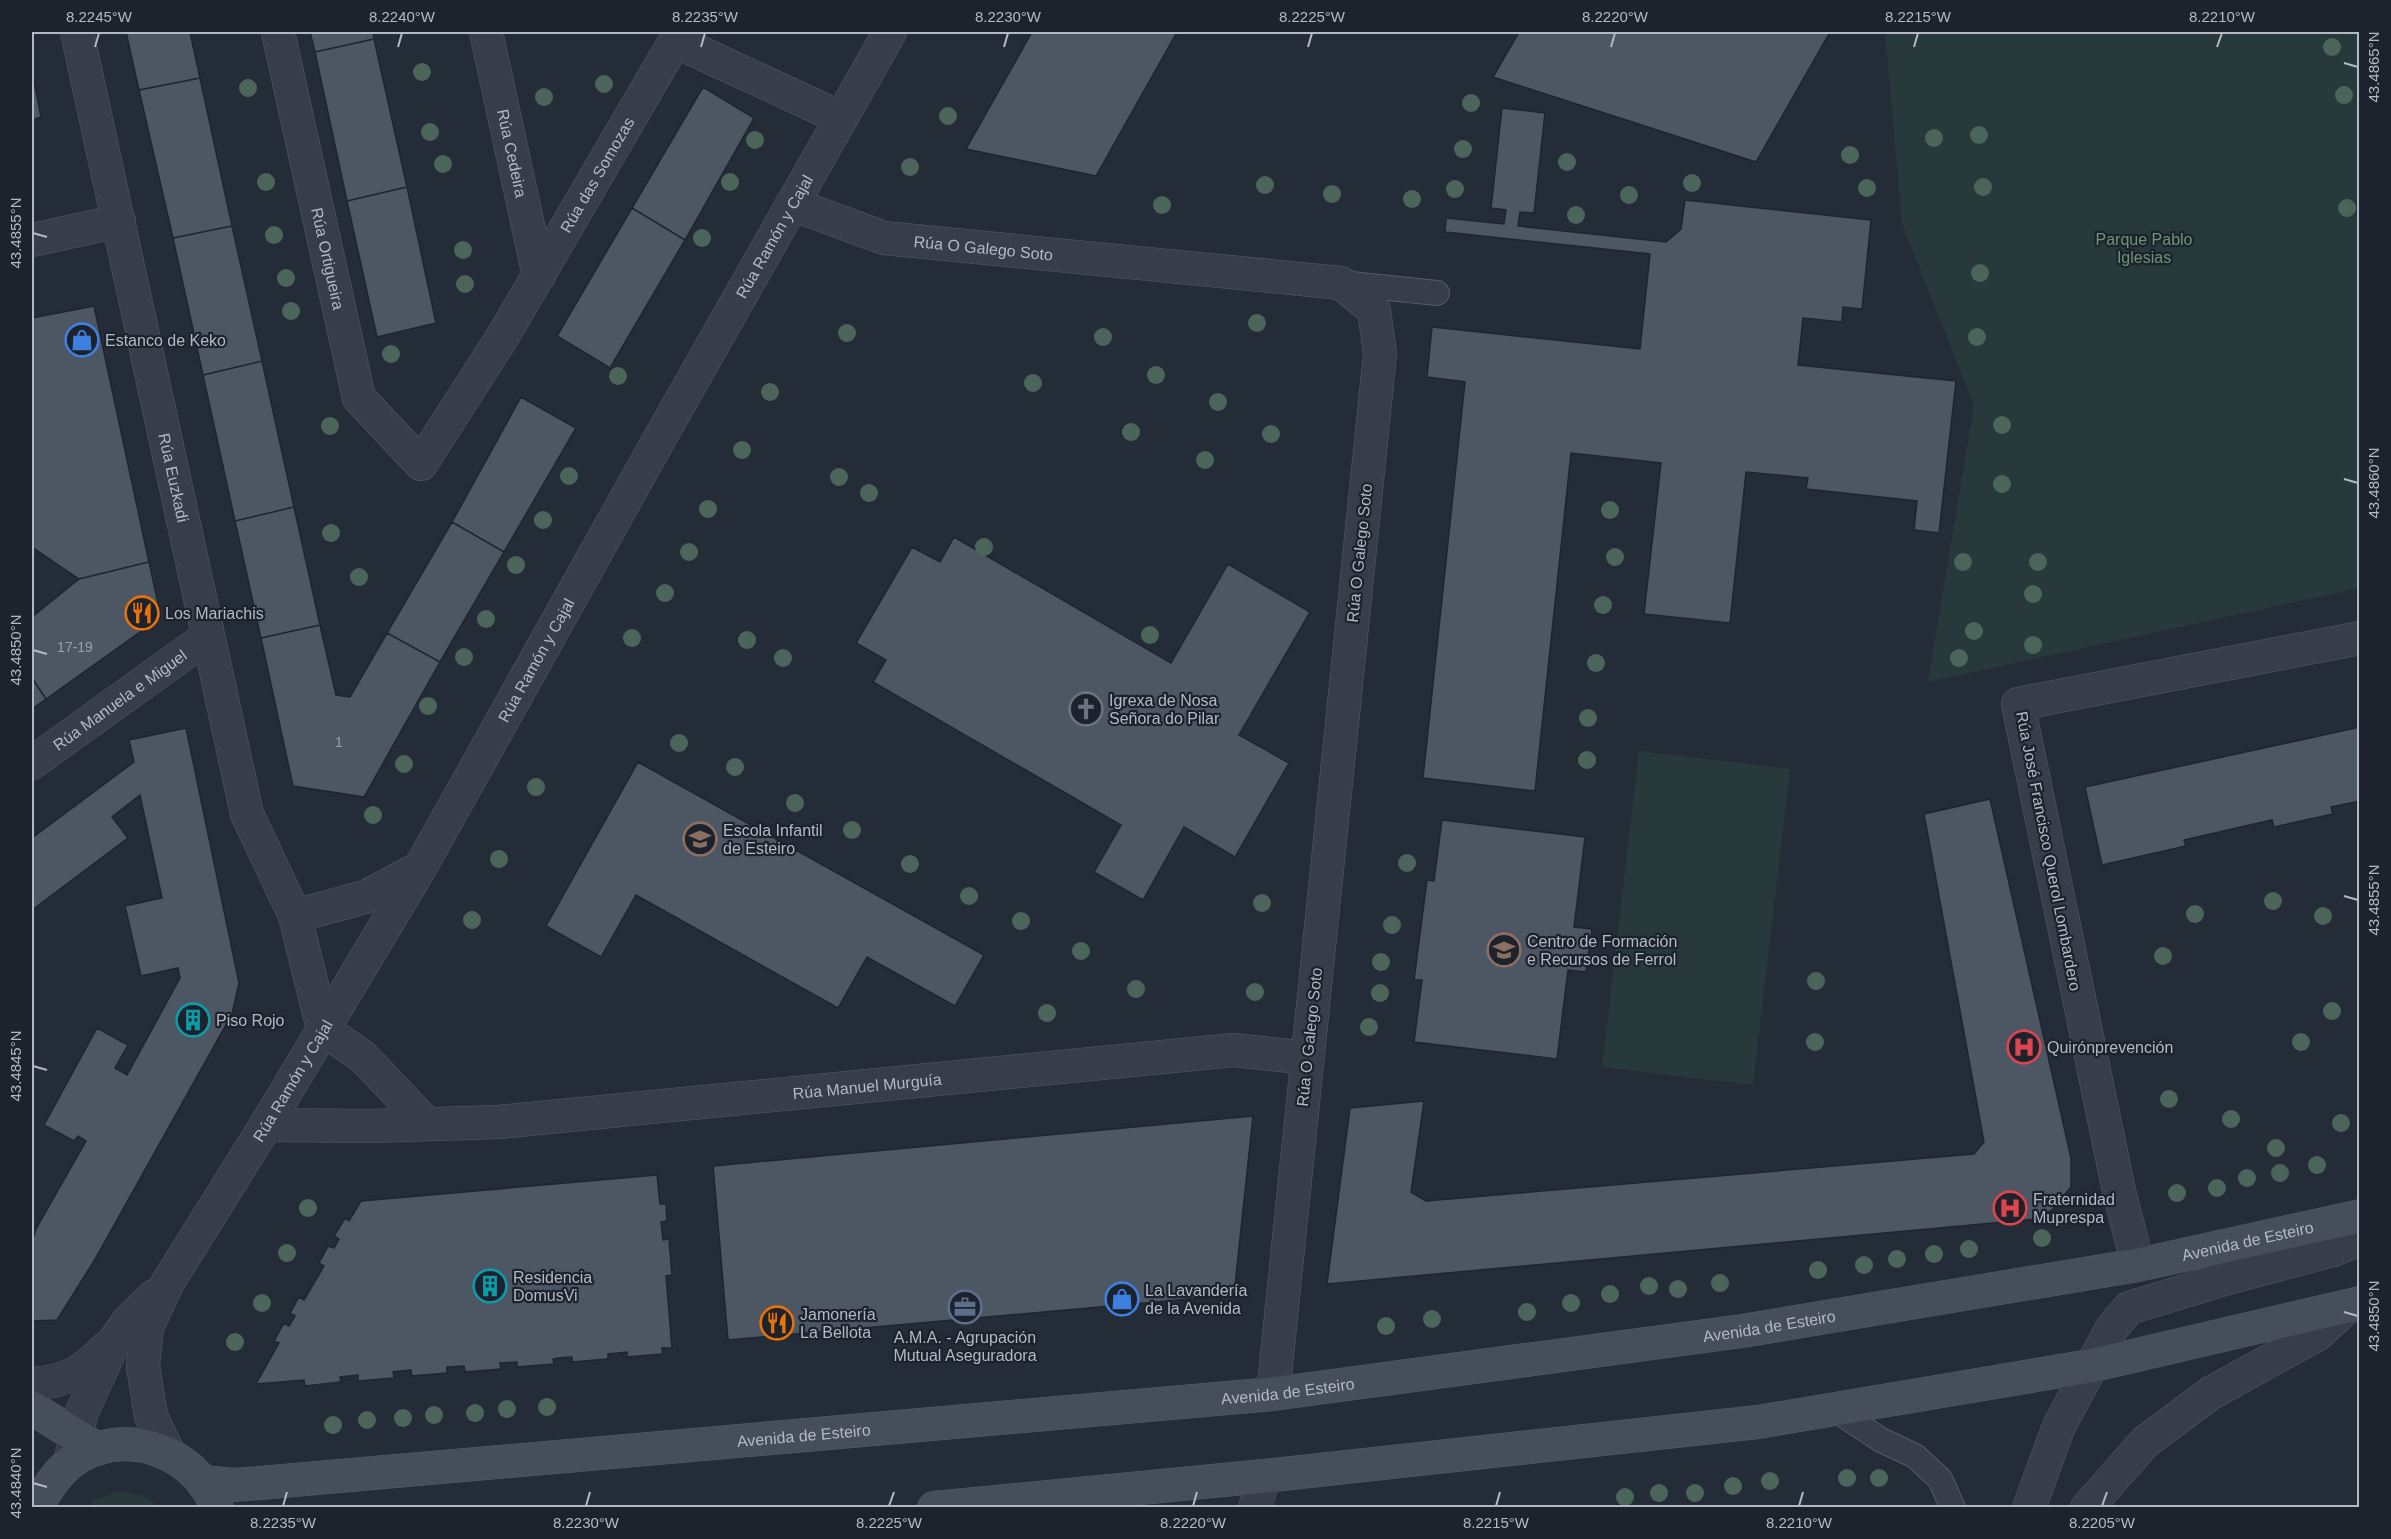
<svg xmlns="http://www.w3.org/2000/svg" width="2391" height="1539" viewBox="0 0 2391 1539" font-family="Arial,sans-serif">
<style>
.green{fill:#27393a}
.building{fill:#4d5663;stroke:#1f252f;stroke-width:1.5}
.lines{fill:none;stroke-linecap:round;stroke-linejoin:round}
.service-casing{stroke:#565c66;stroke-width:26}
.minor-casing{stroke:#565c66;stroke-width:34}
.secondary-casing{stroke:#565c66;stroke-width:34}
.service{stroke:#383e49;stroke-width:24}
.minor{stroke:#383e49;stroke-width:33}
.secondary{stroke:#464e5b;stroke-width:33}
.tree{fill:#4c655a}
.ticks{fill:none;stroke:#b3b9c4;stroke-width:2}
.labels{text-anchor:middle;stroke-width:4.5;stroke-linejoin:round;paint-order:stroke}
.number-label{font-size:14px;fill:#9aa0ac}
.street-label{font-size:16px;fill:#b3b9c4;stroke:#1d232d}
.park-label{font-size:16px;fill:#6c9376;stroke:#1d232d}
.poi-label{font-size:16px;fill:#b3b9c4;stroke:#1d232d;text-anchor:start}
.neatline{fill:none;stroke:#b3b9c4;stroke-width:2}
.ticks-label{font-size:15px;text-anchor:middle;fill:#b3b9c4}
</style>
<rect width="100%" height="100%" fill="#242c38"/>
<path class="green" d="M1885 32H2359V588L1928 682 1974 405 1902 224Z
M1639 751 1790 769 1753 1085 1602 1067Z
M116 1492C133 1492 147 1495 159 1507H87L95 1500Z"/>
<path class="building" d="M126 32H190L200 78 139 90Z
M310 32H373L374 39 315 52Z
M1032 32H1177L1096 176 966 149Z
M1519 32H1830L1756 162 1493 77Z
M374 39 407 187 347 201 315 52Z
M32 71 41 117 32 120Z
M200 78 232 226 173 238 139 90Z
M703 87 754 118 685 240 632 208Z
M1502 108 1545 113 1534 213 1520 212 1518 226 1666 242 1681 229 1685 200 1871 220 1862 309 1843 307 1842 322 1803 318 1798 365 1956 381 1939 533 1914 530 1917 501 1806 489 1808 478 1746 472 1730 623 1644 614 1661 463 1571 453 1535 791 1423 778 1465 382 1427 377 1432 327 1640 349 1650 254 1445 232 1446 218 1504 224 1506 210 1491 208Z
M407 187 436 323 377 337 347 201Z
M632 208 685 240 610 368 557 336Z
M232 226 262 361 203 375 173 238Z
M94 306 149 562 79 579 32 547V318Z
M262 361 294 507 235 521 203 375Z
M521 397 576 428 504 552 452 522Z
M294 507 320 625 261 638 235 521Z
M452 522 504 552 440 662 387 633Z
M954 537 1171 663 1228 564 1310 612 1239 735 1289 763 1235 857 1184 827 1143 900 1094 872 1121 825 873 682 886 660 856 643 912 547 940 562Z
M149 562 161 617 46 699 32 678V617L79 579Z
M320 625 336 695 350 697 387 633 440 662 364 797 293 786 261 638Z
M32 678 46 699 32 709Z
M2360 727V801L2331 807 2333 814 2274 827 2272 820 2184 840 2186 846 2102 865 2085 787Z
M186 728 239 983 232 1014 94 1261 57 1320 32 1321V1241L36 1229 86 1141 78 1136 74 1141 44 1125 97 1028 128 1045 115 1068 127 1075 180 978 178 968 141 976 125 906 162 898 140 795 112 817 128 838 32 910V838L134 762 129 740Z
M638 762 984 955 955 1006 867 957 838 1008 636 895 601 957 546 926Z
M1990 799 2071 1158V1187L2052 1210 2036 1219 1327 1284 1350 1108 1424 1101 1411 1192 1426 1201 1974 1154 1984 1142 1924 814Z
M1442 820 1585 837 1574 927 1592 929 1586 972 1568 970 1557 1059 1414 1042 1422 980H1414L1427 880 1434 881Z
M1253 1116 1234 1295 728 1340 713 1166Z
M657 1175 660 1204H666L667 1221 661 1222 663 1240 669 1239 672 1275 666 1276 672 1348H662L663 1354 627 1357V1352L608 1354V1359L572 1362V1357L558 1358 553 1359 554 1364 517 1367V1362L500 1363 501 1369 465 1372 464 1366 447 1367V1373L412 1376 411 1370 393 1372 394 1378 358 1381V1375L340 1377 341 1382 305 1386 304 1380 256 1384 279 1343 274 1341 284 1323 289 1326 295 1316 290 1313 299 1297 304 1300 324 1266 319 1263 328 1246 334 1248 339 1239 334 1236 345 1218 349 1221 361 1201Z"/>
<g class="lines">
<g class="service-casing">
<path id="service" d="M1341 283 1437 293
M1834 1409 1881 1440 1915 1456 1940 1479 1953 1508"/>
</g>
<g class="minor-casing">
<g id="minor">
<path id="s1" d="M77 32 247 814 295 916 323 1029"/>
<path id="s2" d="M278 32 359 398 421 464 503 336 675 41"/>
<path id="s3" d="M486 32 539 276"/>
<path d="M675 41 841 118"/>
<path id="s4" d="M792 204 884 238 1341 283 1374 310 1380 354 1273 1394"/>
<path d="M32 240 119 221"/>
<path id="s5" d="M32 763 207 637"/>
<path d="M295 916 365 897 418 869"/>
<path d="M323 1029 363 1057 426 1123"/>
<path id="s6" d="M266 1125 371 1126 499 1122 1234 1050 1307 1058"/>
<path d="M2138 1265 2119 1191 2018 704 2360 638"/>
<path d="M32 1384C67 1381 82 1373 107 1347"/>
<path id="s7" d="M168 1452 151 1416 143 1366 147 1327 168 1282 266 1125 420 868 661 436 890 32"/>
<path d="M70 1463 81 1414 115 1340 130 1319 154 1296"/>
<path d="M1255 1508 1264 1476"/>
<path d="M2029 1508 2059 1426 2112 1328 2129 1308 2231 1277 2333 1250 2360 1239"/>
<path d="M2087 1508 2145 1442 2211 1393 2318 1334 2347 1307"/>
</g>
</g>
<g class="secondary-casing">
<g id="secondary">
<path d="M32 1408 97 1449"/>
<path id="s8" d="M204 1482 234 1485 260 1483 1273 1394 1742 1331 2138 1265 2360 1216"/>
<path d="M37 1508C45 1491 55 1475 70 1463 121 1424 195 1449 217 1508"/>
<path d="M934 1508 1264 1476 1758 1422 2090 1366 2360 1303"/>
</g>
</g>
<use href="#service" class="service"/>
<use href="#minor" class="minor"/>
<use href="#secondary" class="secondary"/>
</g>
<g class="tree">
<circle cx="2332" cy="47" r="9"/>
<circle cx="422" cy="72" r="9"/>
<circle cx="604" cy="84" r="9"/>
<circle cx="248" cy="88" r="9"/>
<circle cx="2344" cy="95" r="9"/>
<circle cx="544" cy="97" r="9"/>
<circle cx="1471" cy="103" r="9"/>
<circle cx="948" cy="116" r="9"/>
<circle cx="430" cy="132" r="9"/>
<circle cx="1979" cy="135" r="9"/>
<circle cx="1934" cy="138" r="9"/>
<circle cx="755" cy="140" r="9"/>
<circle cx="1463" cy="149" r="9"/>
<circle cx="1850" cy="155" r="9"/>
<circle cx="1567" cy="162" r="9"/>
<circle cx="443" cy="164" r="9"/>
<circle cx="910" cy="167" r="9"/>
<circle cx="266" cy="182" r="9"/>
<circle cx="730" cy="182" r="9"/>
<circle cx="1692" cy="183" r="9"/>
<circle cx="1265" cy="185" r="9"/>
<circle cx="1983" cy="187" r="9"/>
<circle cx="1867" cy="188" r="9"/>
<circle cx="1455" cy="189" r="9"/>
<circle cx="1332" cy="194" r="9"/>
<circle cx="1629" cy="195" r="9"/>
<circle cx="1412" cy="199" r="9"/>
<circle cx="1162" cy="205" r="9"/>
<circle cx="2347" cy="208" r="9"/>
<circle cx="1576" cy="215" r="9"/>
<circle cx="274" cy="235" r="9"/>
<circle cx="702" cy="238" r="9"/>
<circle cx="463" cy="250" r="9"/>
<circle cx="1980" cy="273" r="9"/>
<circle cx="286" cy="278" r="9"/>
<circle cx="465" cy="284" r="9"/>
<circle cx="291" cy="311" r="9"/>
<circle cx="1257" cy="323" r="9"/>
<circle cx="847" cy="333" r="9"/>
<circle cx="1103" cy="337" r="9"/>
<circle cx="1977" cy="337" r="9"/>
<circle cx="391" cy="354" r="9"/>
<circle cx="1156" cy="375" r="9"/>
<circle cx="618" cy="376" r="9"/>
<circle cx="1033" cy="383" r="9"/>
<circle cx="770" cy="392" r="9"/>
<circle cx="1218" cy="402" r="9"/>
<circle cx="2002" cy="425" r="9"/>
<circle cx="330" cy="426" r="9"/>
<circle cx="1131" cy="432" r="9"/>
<circle cx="1271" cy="434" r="9"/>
<circle cx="742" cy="450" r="9"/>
<circle cx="1205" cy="460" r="9"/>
<circle cx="569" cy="476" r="9"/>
<circle cx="839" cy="477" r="9"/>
<circle cx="2002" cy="484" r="9"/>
<circle cx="869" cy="493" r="9"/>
<circle cx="708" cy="509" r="9"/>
<circle cx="1610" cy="510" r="9"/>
<circle cx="543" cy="520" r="9"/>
<circle cx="331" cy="533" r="9"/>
<circle cx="984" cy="547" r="9"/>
<circle cx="689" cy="552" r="9"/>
<circle cx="1615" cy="557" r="9"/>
<circle cx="1963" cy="562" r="9"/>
<circle cx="2038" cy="562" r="9"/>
<circle cx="516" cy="565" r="9"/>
<circle cx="359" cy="577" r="9"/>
<circle cx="665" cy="593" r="9"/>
<circle cx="2033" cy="594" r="9"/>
<circle cx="1603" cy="605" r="9"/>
<circle cx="486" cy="619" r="9"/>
<circle cx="1974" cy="631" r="9"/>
<circle cx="1150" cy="635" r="9"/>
<circle cx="632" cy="638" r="9"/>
<circle cx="747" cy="640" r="9"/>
<circle cx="2033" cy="645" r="9"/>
<circle cx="464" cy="657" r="9"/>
<circle cx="783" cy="658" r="9"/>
<circle cx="1959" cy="658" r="9"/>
<circle cx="1596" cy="663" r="9"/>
<circle cx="428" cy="706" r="9"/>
<circle cx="1588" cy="718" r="9"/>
<circle cx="679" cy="743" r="9"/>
<circle cx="1587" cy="760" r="9"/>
<circle cx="404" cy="764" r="9"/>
<circle cx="735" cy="767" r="9"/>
<circle cx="536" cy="787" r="9"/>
<circle cx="795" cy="803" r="9"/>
<circle cx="373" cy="815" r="9"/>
<circle cx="852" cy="830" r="9"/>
<circle cx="499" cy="859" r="9"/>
<circle cx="1407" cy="863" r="9"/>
<circle cx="910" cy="864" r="9"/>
<circle cx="969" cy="896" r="9"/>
<circle cx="2273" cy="901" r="9"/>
<circle cx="1262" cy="903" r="9"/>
<circle cx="2195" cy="914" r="9"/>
<circle cx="2323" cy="916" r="9"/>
<circle cx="472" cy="920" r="9"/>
<circle cx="1021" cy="921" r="9"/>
<circle cx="1392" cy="925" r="9"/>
<circle cx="1081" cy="951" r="9"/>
<circle cx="2163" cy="956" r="9"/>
<circle cx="1381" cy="962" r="9"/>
<circle cx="1816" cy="981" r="9"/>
<circle cx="1136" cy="989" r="9"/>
<circle cx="1255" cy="992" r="9"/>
<circle cx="1380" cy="993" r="9"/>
<circle cx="2332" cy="1011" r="9"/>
<circle cx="1047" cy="1013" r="9"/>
<circle cx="1369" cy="1027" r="9"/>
<circle cx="1815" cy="1042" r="9"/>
<circle cx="2301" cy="1042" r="9"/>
<circle cx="2169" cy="1099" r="9"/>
<circle cx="2231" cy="1119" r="9"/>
<circle cx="2341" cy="1123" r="9"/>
<circle cx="2276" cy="1148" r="9"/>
<circle cx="2317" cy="1165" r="9"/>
<circle cx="2280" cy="1173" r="9"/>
<circle cx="2247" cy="1178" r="9"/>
<circle cx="2217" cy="1188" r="9"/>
<circle cx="2177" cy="1193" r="9"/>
<circle cx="308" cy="1208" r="9"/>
<circle cx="2042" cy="1238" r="9"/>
<circle cx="1969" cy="1249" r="9"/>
<circle cx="287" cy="1253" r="9"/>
<circle cx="1934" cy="1254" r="9"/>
<circle cx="1897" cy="1259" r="9"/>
<circle cx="1864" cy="1265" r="9"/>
<circle cx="1818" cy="1270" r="9"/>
<circle cx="1720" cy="1283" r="9"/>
<circle cx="1649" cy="1286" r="9"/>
<circle cx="1678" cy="1289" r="9"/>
<circle cx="1610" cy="1294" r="9"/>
<circle cx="262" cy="1303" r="9"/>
<circle cx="1571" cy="1303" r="9"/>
<circle cx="1527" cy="1312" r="9"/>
<circle cx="1432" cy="1319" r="9"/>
<circle cx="1386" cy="1326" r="9"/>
<circle cx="235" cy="1342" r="9"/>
<circle cx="547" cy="1407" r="9"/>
<circle cx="507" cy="1409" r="9"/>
<circle cx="475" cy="1413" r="9"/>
<circle cx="434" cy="1415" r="9"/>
<circle cx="403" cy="1418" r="9"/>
<circle cx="367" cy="1420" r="9"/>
<circle cx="333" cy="1425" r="9"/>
<circle cx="1847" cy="1478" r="9"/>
<circle cx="1879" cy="1478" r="9"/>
<circle cx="1770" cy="1481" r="9"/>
<circle cx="1733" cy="1486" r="9"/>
<circle cx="1659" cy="1493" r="9"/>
<circle cx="1695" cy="1493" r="9"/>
<circle cx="1625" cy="1497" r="9"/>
</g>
<path class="ticks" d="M95 47 99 33M398 47 402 33M701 47 705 33M1004 47 1008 33M1308 47 1312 33M1611 47 1615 33M1914 47 1918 33M2217 47 2222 33M2344 63 2358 67M33 233 47 237M2344 479 2358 483M33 650 47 654M2344 896 2358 900M33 1066 47 1070M2344 1312 2358 1316M33 1483 47 1487M283 1506 287 1492M586 1506 590 1492M889 1506 894 1492M1193 1506 1197 1492M1496 1506 1500 1492M1799 1506 1803 1492M2102 1506 2107 1492"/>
<defs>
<g id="shop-ring" transform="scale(1.725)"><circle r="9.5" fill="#1d232d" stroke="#3f7fe0" stroke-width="1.5"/><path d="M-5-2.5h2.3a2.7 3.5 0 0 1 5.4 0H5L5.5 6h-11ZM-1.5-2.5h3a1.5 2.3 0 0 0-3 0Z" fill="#3f7fe0"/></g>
<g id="restaurant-ring" transform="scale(1.725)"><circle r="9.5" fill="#1d232d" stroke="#e8710a" stroke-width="1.5"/><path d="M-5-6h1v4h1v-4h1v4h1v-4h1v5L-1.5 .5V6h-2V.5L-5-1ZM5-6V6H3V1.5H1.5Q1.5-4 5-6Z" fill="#e8710a"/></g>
<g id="church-ring" transform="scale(1.725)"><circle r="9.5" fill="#1d232d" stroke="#6b7280" stroke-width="1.5"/><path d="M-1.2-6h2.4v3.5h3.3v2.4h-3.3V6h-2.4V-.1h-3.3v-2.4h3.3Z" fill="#6b7280"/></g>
<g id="school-ring" transform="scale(1.725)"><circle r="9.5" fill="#1d232d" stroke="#8d6e63" stroke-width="1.5"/><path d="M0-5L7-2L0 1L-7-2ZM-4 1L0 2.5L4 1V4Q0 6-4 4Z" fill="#8d6e63"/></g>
<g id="building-ring" transform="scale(1.725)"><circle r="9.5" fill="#1d232d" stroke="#0f9aa8" stroke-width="1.5"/><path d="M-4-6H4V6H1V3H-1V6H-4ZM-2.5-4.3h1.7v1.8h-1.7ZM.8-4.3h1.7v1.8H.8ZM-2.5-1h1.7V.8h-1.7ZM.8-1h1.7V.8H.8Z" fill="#0f9aa8"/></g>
<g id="hospital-ring" transform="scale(1.725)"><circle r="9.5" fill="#1d232d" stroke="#e0444e" stroke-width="1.5"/><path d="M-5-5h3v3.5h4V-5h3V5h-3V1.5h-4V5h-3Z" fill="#e0444e"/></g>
<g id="office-ring" transform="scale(1.725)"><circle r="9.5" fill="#1d232d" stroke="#5c6f8a" stroke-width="1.5"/><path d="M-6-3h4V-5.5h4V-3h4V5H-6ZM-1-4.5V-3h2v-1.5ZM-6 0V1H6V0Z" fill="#5c6f8a"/></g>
</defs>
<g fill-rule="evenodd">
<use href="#shop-ring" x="82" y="340"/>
<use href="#restaurant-ring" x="142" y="613"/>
<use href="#church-ring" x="1086" y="709"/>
<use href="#school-ring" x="700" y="839"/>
<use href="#school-ring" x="1504" y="950"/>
<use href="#building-ring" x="193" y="1020"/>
<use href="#hospital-ring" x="2024" y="1047"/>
<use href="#hospital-ring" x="2010" y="1208"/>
<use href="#building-ring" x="490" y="1286"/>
<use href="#shop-ring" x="1122" y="1299"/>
<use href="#office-ring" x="965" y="1307"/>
<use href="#restaurant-ring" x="777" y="1323"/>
</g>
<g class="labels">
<g class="number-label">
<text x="75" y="652">17-19</text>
<text x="339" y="747">1</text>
</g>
<g class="street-label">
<text dy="6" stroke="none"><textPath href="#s3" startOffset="124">Rúa Cedeira</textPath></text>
<text dy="6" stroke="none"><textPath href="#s2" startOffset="804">Rúa das Somozas</textPath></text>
<text dy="6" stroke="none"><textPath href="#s7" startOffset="1388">Rúa Ramón y Cajal</textPath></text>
<text dy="6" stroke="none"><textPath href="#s4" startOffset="198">Rúa O Galego Soto</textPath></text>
<text dy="6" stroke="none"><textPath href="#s2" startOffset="232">Rúa Ortigueira</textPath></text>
<text dy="6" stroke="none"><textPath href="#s1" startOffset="456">Rúa Euzkadi</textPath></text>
<text transform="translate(1359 553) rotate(-84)" y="6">Rúa O Galego Soto</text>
<text dy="6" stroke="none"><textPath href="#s7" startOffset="902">Rúa Ramón y Cajal</textPath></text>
<text dy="6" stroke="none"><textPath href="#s5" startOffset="108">Rúa Manuela e Miguel</textPath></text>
<text transform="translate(2049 851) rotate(79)" y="6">Rúa José Francisco Querol Lombardero</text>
<text transform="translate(1309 1037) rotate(-84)" y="6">Rúa O Galego Soto</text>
<text dy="6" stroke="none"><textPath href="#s7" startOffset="416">Rúa Ramón y Cajal</textPath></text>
<text dy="6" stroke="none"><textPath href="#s6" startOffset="603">Rúa Manuel Murguía</textPath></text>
<text dy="6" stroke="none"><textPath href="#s8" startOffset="2060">Avenida de Esteiro</textPath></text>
<text dy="6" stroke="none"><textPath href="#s8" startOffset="1574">Avenida de Esteiro</textPath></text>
<text dy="6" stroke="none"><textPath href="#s8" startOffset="1088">Avenida de Esteiro</textPath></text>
<text dy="6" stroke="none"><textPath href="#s8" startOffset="602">Avenida de Esteiro</textPath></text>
</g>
<g class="park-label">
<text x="2144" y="245">Parque Pablo<tspan x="2144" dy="18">Iglesias</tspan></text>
</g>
<g class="poi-label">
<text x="105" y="346">Estanco de Keko</text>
<text x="165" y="619">Los Mariachis</text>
<text x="1109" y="706">Igrexa de Nosa<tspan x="1109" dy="18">Señora do Pilar</tspan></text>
<text x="723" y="836">Escola Infantil<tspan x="723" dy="18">de Esteiro</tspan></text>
<text x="1527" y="947">Centro de Formación<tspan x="1527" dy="18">e Recursos de Ferrol</tspan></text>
<text x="216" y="1026">Piso Rojo</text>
<text x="2047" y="1053">Quirónprevención</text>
<text x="2033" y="1205">Fraternidad<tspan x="2033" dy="18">Muprespa</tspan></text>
<text x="513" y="1283">Residencia<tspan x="513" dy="18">DomusVi</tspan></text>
<text x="1145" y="1296">La Lavandería<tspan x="1145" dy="18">de la Avenida</tspan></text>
<text x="800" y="1320">Jamonería<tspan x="800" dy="18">La Bellota</tspan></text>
<text x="965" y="1343" text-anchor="middle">A.M.A. - Agrupación<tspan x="965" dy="18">Mutual Aseguradora</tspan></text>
</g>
</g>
<rect width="2391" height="1539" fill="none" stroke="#1d232d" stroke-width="66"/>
<rect x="33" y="33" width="2325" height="1473" class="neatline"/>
<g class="ticks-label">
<text x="99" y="22">8.2245°W</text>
<text x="402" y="22">8.2240°W</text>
<text x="705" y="22">8.2235°W</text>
<text x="1008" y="22">8.2230°W</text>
<text x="1312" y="22">8.2225°W</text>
<text x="1615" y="22">8.2220°W</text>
<text x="1918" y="22">8.2215°W</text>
<text x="2222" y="22">8.2210°W</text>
<text transform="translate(2374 67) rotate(-90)" y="5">43.4865°N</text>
<text transform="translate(16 233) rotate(-90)" y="5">43.4855°N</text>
<text transform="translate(2374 483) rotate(-90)" y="5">43.4860°N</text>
<text transform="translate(16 650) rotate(-90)" y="5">43.4850°N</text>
<text transform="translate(2374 900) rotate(-90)" y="5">43.4855°N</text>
<text transform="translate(16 1066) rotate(-90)" y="5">43.4845°N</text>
<text transform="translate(2374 1316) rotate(-90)" y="5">43.4850°N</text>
<text transform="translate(16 1483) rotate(-90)" y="5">43.4840°N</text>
<text x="283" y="1528">8.2235°W</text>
<text x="586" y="1528">8.2230°W</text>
<text x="889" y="1528">8.2225°W</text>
<text x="1193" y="1528">8.2220°W</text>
<text x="1496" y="1528">8.2215°W</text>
<text x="1799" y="1528">8.2210°W</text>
<text x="2102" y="1528">8.2205°W</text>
</g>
</svg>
